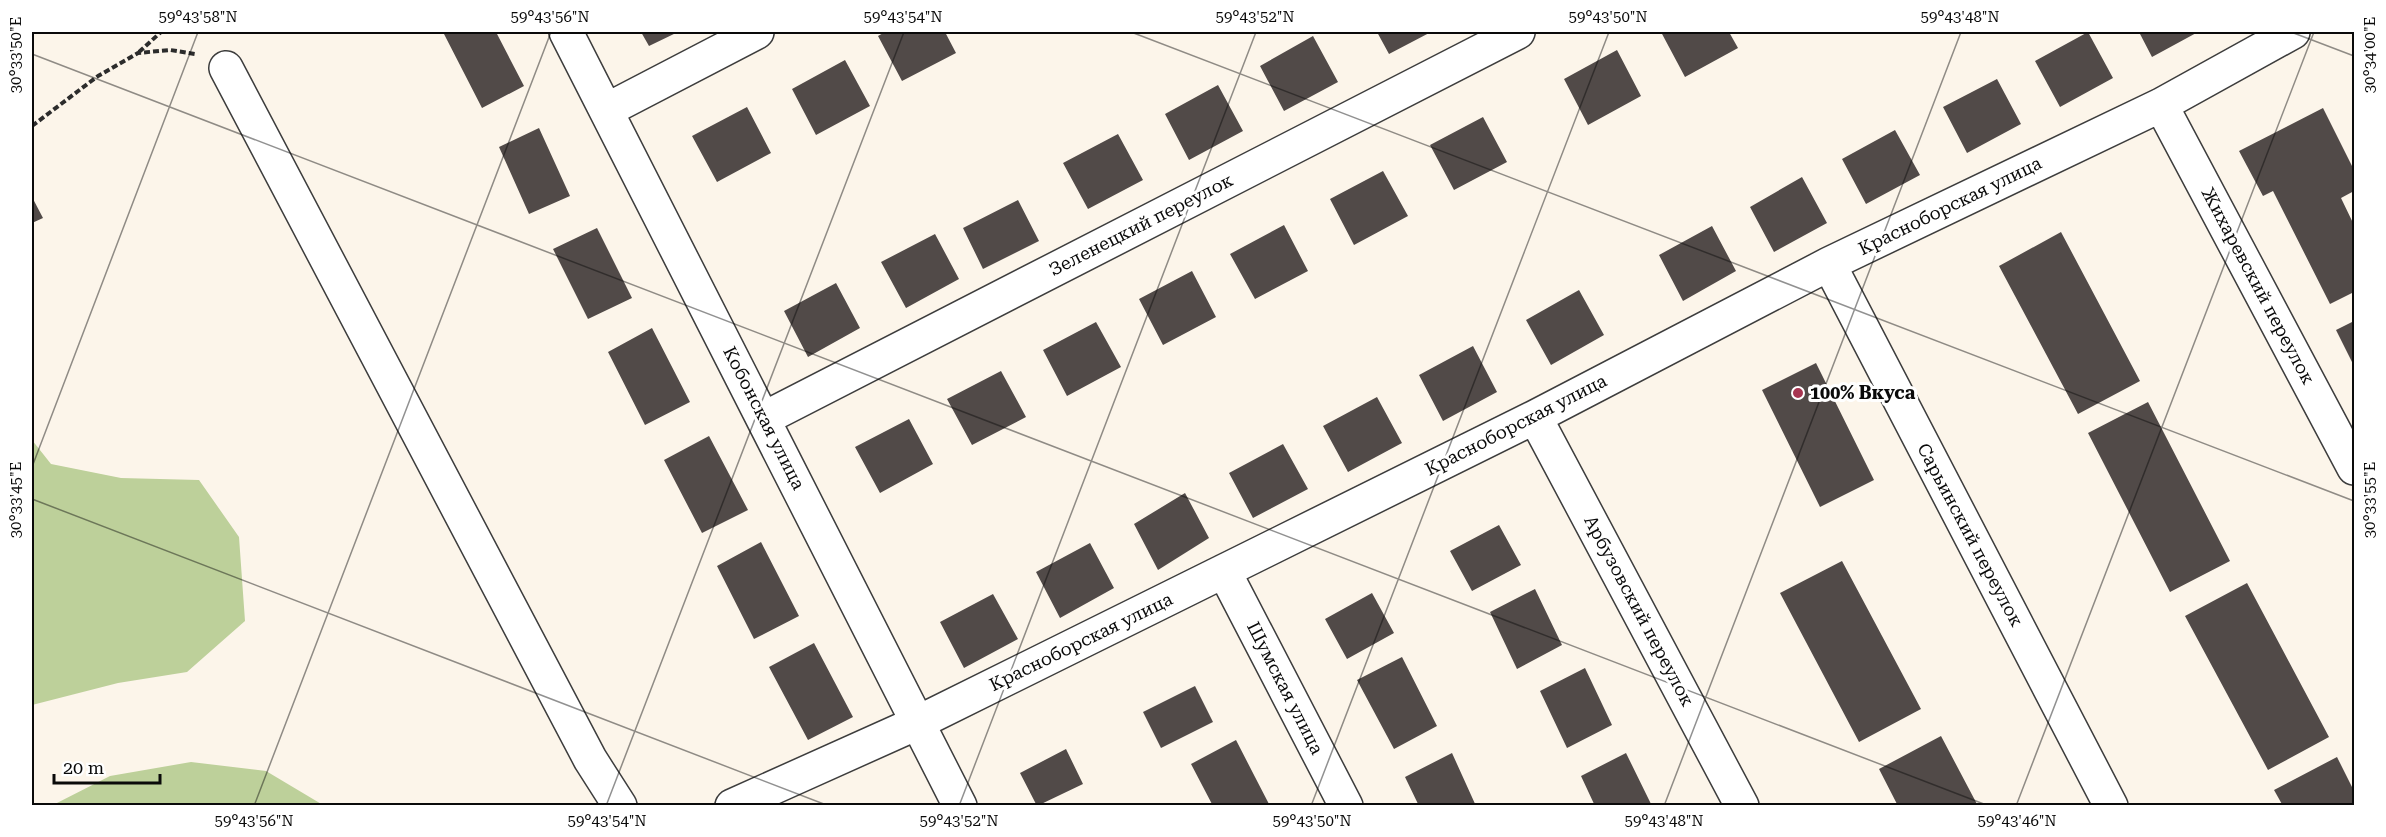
<svg xmlns="http://www.w3.org/2000/svg" width="2386" height="837" viewBox="0 0 2386 837" font-family="'Roboto Serif',serif">
<style>
.forest{fill:#bdd09a}
.building{fill:#514a48}
.lines{fill:none;stroke-linecap:round;stroke-linejoin:round}
.minor-casing{stroke:#3d3d3d;stroke-width:36}
.path{stroke:#2c2c2c;stroke-width:4;stroke-dasharray:6 3;stroke-linecap:butt}
.minor{stroke:#fff;stroke-width:33}
.ticks{fill:none;stroke:#0a0a0a;stroke-width:1.5;stroke-opacity:0.45}
.poi-dot{fill:#a73551;stroke:#fff;stroke-width:2}
.labels{text-anchor:middle;stroke-width:6;stroke-linejoin:round;paint-order:stroke}
.street-label{font-size:18px;fill:#0a0a0a;stroke:#fff}
.poi-label{font-size:18px;font-weight:bold;fill:#0a0a0a;stroke:#fff;text-anchor:start}
.neatline{fill:none;stroke:#0a0a0a;stroke-width:2}
.ticks-label{font-size:15px;text-anchor:middle;fill:#0a0a0a}
</style>
<rect width="100%" height="100%" fill="#fcf5ea"/>
<path class="forest" d="M32 440 51 464 121 478 199 480 239 537 245 621 187 672 118 683 32 705Z
M191 762 266 771 323 805H53L110 776Z"/>
<path class="building" d="M448 32H496L524 86 482 108 444 34Z
M641 32H678L649 46Z
M885 32H945L956 53 902 81 878 36Z
M1377 32H1431L1389 54Z
M1661 32H1729L1738 48 1685 77Z
M2088 32 2113 78 2060 107 2035 61Z
M2139 32H2198L2152 57Z
M1313 36 1338 82 1284 111 1260 66Z
M1617 50 1641 96 1588 125 1564 79Z
M845 60 870 106 816 135 792 89Z
M1997 79 2021 124 1967 153 1943 107Z
M1218 85 1243 131 1189 160 1165 114Z
M747 107 771 153 717 182 692 136Z
M2323 108 2354 170V191L2341 198 2354 225V292L2330 304 2273 191 2263 196 2239 151Z
M1483 117 1507 162 1454 190 1430 145Z
M539 128 570 196 529 214 499 147Z
M1895 130 1920 175 1866 204 1842 159Z
M1118 134 1143 180 1088 209 1063 163Z
M1383 171 1408 216 1354 245 1330 199Z
M1802 177 1827 223 1774 252 1750 207Z
M32 197 43 218 32 223Z
M1018 200 1039 241 983 269 963 228Z
M1284 225 1308 271 1255 299 1230 254Z
M1712 226 1736 271 1683 301 1659 255Z
M597 228 632 298 588 319 553 249Z
M2061 232 2140 381 2078 414 1999 266Z
M935 234 959 279 906 308 881 262Z
M1192 271 1216 317 1163 345 1139 299Z
M836 283 860 328 808 357 784 311Z
M1579 290 1604 335 1551 365 1526 320Z
M2354 321V366L2336 330Z
M1096 322 1121 367 1067 396 1043 350Z
M652 328 690 402 645 425 608 352Z
M1473 346 1497 392 1443 421 1419 375Z
M1816 363 1874 480 1820 507 1762 390Z
M1001 371 1026 417 972 445 947 399Z
M1377 397 1402 443 1348 472 1323 426Z
M2148 402 2230 561 2170 592 2088 433Z
M909 419 933 464 880 493 855 447Z
M709 436 748 510 702 533 664 460Z
M1283 444 1308 489 1253 518 1229 473Z
M1185 493 1209 538 1158 570 1134 524Z
M1499 525 1521 565 1472 591 1450 551Z
M761 542 799 616 754 639 717 566Z
M1090 543 1114 588 1060 618 1036 572Z
M1842 561 1921 709 1859 742 1780 593Z
M2247 583 2329 737 2268 770 2185 616Z
M1535 589 1562 645 1517 669 1490 612Z
M1372 593 1394 633 1347 659 1325 619Z
M993 594 1018 639 964 668 940 622Z
M814 643 853 717 808 740 769 667Z
M1402 657 1437 726 1394 749 1357 680Z
M1585 668 1612 725 1567 748 1540 691Z
M1195 686 1213 722 1161 748 1143 712Z
M1941 736 1978 806H1898L1879 769Z
M1236 740 1255 777 1270 806H1213L1191 764Z
M1066 749 1083 784 1037 806 1020 773Z
M1452 753 1476 806H1419L1405 777Z
M1626 753 1652 806H1595L1581 776Z
M2337 757 2354 791V806H2283L2274 790Z"/>
<g class="lines">
<g class="minor-casing">
<path id="minor" d="M566 32 960 806
M226 68 590 759 620 806
M2161 105 2354 468
M607 110 757 32
M1829 264 2111 806
M1535 417 1742 806
M765 418 1518 32
M1224 571 1346 806
M732 806 917 723 1535 417 1829 264 2161 105 2293 32"/>
</g>
<path class="path" d="M139 52 161 32
M32 126 98 76 138 53 170 50 195 54"/>
<use href="#minor" class="minor"/>
</g>
<path class="ticks" d="M1131 32 2354 501M2291 32 2354 56M32 54 1989 806M32 467 198 32M32 499 829 806M254 806 551 32M606 806 904 32M959 806 1256 32M1311 806 1609 32M1664 806 1961 32M2016 806 2314 32"/>
<circle class="poi-dot" cx="1798" cy="393" r="6"/>
<g class="labels">
<g class="street-label">
<text transform="translate(1950 206) rotate(-26)" y="6">Красноборская улица</text>
<text transform="translate(1141 225) rotate(-27)" y="6">Зеленецкий переулок</text>
<text transform="translate(2258 286) rotate(62)" y="6">Жихаревский переулок</text>
<text transform="translate(764 418) rotate(63)" y="6">Кобонская улица</text>
<text transform="translate(1516 425) rotate(-27)" y="6">Красноборская улица</text>
<text transform="translate(1970 535) rotate(62)" y="6">Сарьинский переулок</text>
<text transform="translate(1639 611) rotate(62)" y="6">Арбузовский переулок</text>
<text transform="translate(1081 642) rotate(-26)" y="6">Красноборская улица</text>
<text transform="translate(1285 688) rotate(63)" y="6">Шумская улица</text>
</g>
<g class="poi-label">
<text x="1810" y="399">100% Вкуса</text>
</g>
</g>
<rect width="2386" height="837" fill="none" stroke="#ffffff" stroke-width="66"/>
<path d="M54 774v9h106v-9" fill="none" stroke="#0a0a0a" stroke-width="3"/>
<text x="63" y="774" font-size="18" fill="#0a0a0a" stroke="#ffffff" stroke-width="4.5" paint-order="stroke">20 m</text>
<rect x="33" y="33" width="2320" height="771" class="neatline"/>
<g class="ticks-label">
<text x="198" y="22">59°43'58"N</text>
<text x="550" y="22">59°43'56"N</text>
<text x="903" y="22">59°43'54"N</text>
<text x="1255" y="22">59°43'52"N</text>
<text x="1608" y="22">59°43'50"N</text>
<text x="1960" y="22">59°43'48"N</text>
<text transform="translate(16 55) rotate(-90)" y="5">30°33'50"E</text>
<text transform="translate(2370 55) rotate(-90)" y="5">30°34'00"E</text>
<text transform="translate(16 500) rotate(-90)" y="5">30°33'45"E</text>
<text transform="translate(2370 500) rotate(-90)" y="5">30°33'55"E</text>
<text x="254" y="826">59°43'56"N</text>
<text x="607" y="826">59°43'54"N</text>
<text x="959" y="826">59°43'52"N</text>
<text x="1312" y="826">59°43'50"N</text>
<text x="1664" y="826">59°43'48"N</text>
<text x="2017" y="826">59°43'46"N</text>
</g>
</svg>
